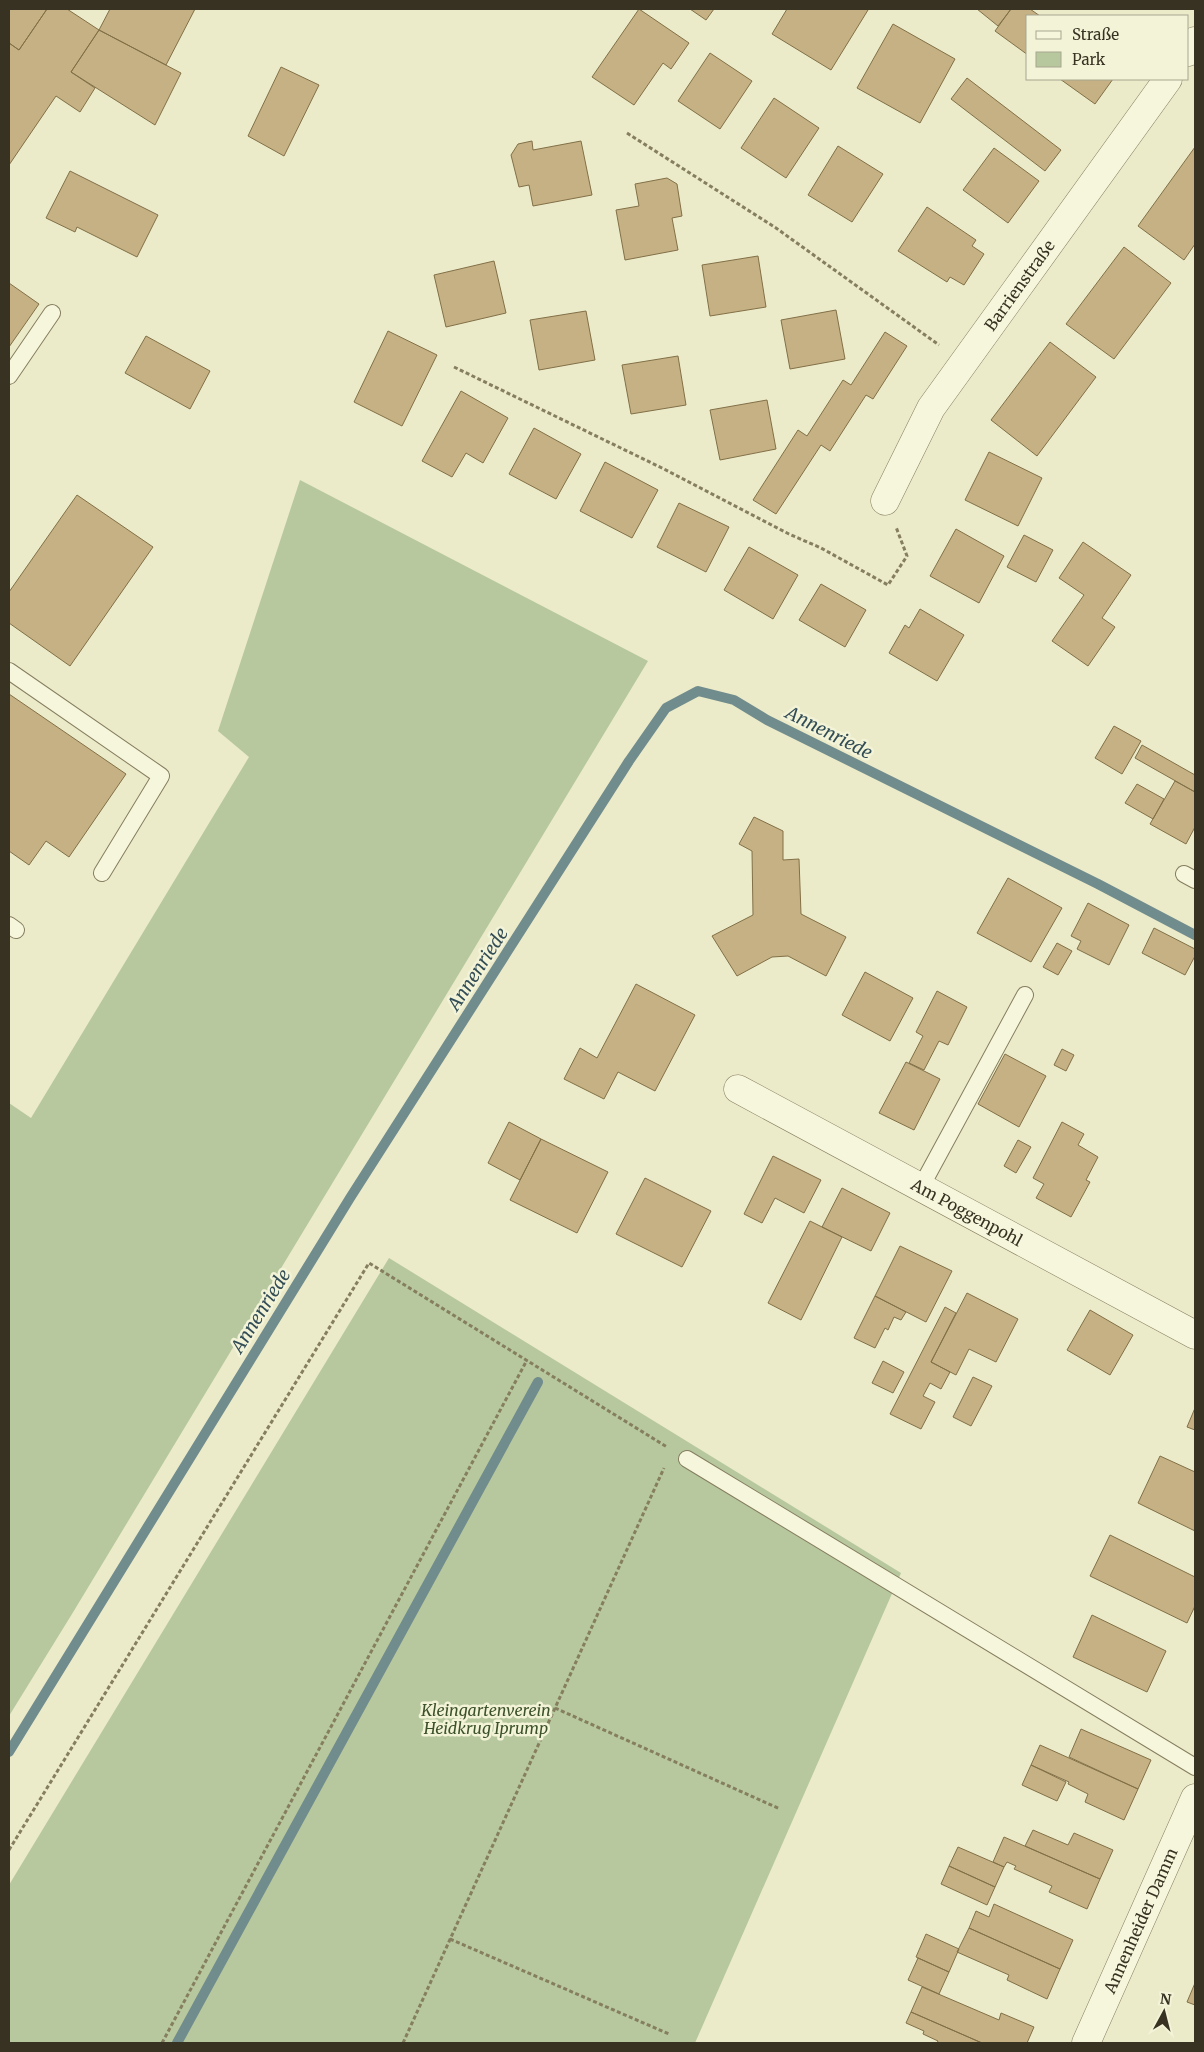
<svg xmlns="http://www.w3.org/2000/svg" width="1204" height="2052" viewBox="0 0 1204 2052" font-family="Merriweather,serif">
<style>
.green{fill:#b7c89e}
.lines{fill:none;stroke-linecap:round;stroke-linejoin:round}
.stream{stroke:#708c8d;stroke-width:10}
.building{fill:#c5b183;stroke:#827047}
.lane-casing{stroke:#857e5f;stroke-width:18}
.street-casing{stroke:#857e5f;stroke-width:29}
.path{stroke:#857e5f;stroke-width:3;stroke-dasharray:4 2.5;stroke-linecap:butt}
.lane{stroke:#f6f6dc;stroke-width:16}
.street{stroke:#f6f6dc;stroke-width:28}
.labels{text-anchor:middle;stroke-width:5;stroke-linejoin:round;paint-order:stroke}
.street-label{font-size:16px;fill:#373221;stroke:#f3f3d8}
.park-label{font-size:16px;font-style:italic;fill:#3c522a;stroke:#f3f3d8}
.water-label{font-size:18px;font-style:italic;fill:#324d55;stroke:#f3f3d8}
</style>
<rect width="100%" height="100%" fill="#ebeac9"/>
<path class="green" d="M300 480 648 661 72 1614 9 1716V1103L31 1118 249 757 218 731Z
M389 1258 901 1573 695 2043H9V1885Z"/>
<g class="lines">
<path class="stream" d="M9 1752 350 1198 629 761 666 708 698 691 734 700 767 720 1098 884 1195 935
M177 2043 538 1382"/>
</g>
<path class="building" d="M9 9H47L19 50 9 43Z
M47 9H67L99 30 71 72 95 88 80 112 56 96 9 165V43L19 50Z
M110 9H195L166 65 99 30Z
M639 9 689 43 671 69 663 63 634 105 592 77Z
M690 9H714L706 20Z
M787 9H866L868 10 831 70 772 34Z
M977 9H1011L998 26Z
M1011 9H1030L1040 16H1028V55L995 31Z
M893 24 955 59 920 123 857 88Z
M99 30 181 73 155 125 71 72Z
M710 53 752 81 720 129 678 101Z
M281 67 319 85 284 156 248 136Z
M967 78 1061 150 1045 171 951 99Z
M1060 79H1113L1095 104Z
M774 98 819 128 786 178 741 148Z
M532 141 533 150 581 141 592 195 533 206 529 185 519 187 511 155 518 144Z
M838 146 883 174 852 222 808 195Z
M1195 147V244L1184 260 1138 226Z
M994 148 1039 181 1008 223 963 190Z
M70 171 158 215 137 257 77 227 75 232 46 218Z
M667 178 677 184 682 216 672 218 678 250 625 260 616 210 639 206 635 184Z
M927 207 976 240 972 246 984 254 964 285 950 277 947 282 898 251Z
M1124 247 1171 283 1114 359 1066 324Z
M758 256 766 307 710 316 702 265Z
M494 261 506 313 446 327 434 275Z
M9 283 39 304 9 347Z
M836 310 845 359 790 369 781 320Z
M586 311 595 360 539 370 530 320Z
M388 331 437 355 402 426 354 402Z
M885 332 907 346 873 399 866 395 830 451 821 445 776 514 753 500 798 430 807 436 843 380 851 385Z
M146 336 210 371 190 409 125 373Z
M1050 342 1096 377 1037 456 991 420Z
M678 356 686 405 631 414 622 365Z
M461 391 508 418 483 463 466 453 452 477 422 461Z
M767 400 776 449 720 460 710 410Z
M534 428 581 454 556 499 509 474Z
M989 452 1042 478 1018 526 965 500Z
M605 462 658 490 632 538 580 511Z
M77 495 153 547 70 666 9 623V592Z
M679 503 729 527 706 572 657 547Z
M956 529 1004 556 979 603 930 576Z
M1024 535 1053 550 1036 582 1007 567Z
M1083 542 1131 575 1102 618 1115 627 1088 666 1052 641 1084 595 1059 578Z
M749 547 798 575 773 619 724 590Z
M821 584 866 610 845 647 799 620Z
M920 609 964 635 937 681 889 653 905 625 909 628Z
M9 694 126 774 69 857 46 841 29 865 9 851Z
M1114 726 1141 741 1122 774 1095 758Z
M1142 745 1195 775V792L1135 758Z
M1175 781 1195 792V827L1186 844 1150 824Z
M1137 784 1164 799 1153 819 1125 803Z
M754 817 783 831V860L799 859 801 914 846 937 826 976 788 956 772 957 737 976 712 936 753 915 752 851 739 844Z
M1008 878 1062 908 1031 962 977 933Z
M1088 903 1129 925 1109 965 1077 949 1081 941 1071 936Z
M1154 928 1195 949V956L1185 975 1142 953Z
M1057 943 1072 951 1058 975 1043 967Z
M865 972 913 998 890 1041 842 1015Z
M636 984 695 1015 655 1091 618 1072 604 1099 564 1079 580 1048 597 1058Z
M937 991 967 1007 948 1045 939 1041 924 1070 909 1063 923 1036 916 1032Z
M1062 1049 1074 1055 1066 1071 1054 1065Z
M1005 1054 1046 1076 1019 1127 978 1104Z
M906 1062 940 1079 914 1130 879 1113Z
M509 1122 541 1139 520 1180 488 1163Z
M1062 1122 1084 1134 1078 1145 1098 1157 1086 1180 1090 1182 1071 1217 1036 1198 1044 1184 1033 1178Z
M541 1139 608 1172 577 1233 510 1200Z
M1018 1140 1031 1147 1016 1173 1004 1166Z
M773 1156 821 1180 804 1213 775 1198 762 1223 744 1214Z
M645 1178 711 1211 682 1267 616 1234Z
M842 1188 890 1213 871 1251 822 1227Z
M810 1221 842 1237 801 1320 768 1303Z
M900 1246 952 1271 926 1322 875 1296Z
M967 1293 1018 1319 996 1362 969 1349 956 1375 931 1362Z
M875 1296 906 1312 901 1320 894 1317 888 1330 885 1328 875 1348 854 1338Z
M945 1307 956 1313 931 1362 950 1372 941 1389 930 1383 923 1396 935 1402 921 1429 890 1414Z
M1090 1310 1133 1335 1110 1375 1067 1350Z
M883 1361 904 1372 893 1393 872 1383Z
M973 1377 992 1386 971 1426 953 1417Z
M1195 1408V1430L1187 1427Z
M1160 1456 1195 1472V1531L1138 1503Z
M1110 1535 1195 1577V1606L1187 1623 1090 1576Z
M1092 1615 1166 1651 1147 1692 1073 1657Z
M1081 1729 1151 1760 1138 1789 1069 1757Z
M1040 1745 1138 1789 1124 1820 1085 1802 1088 1794 1068 1784 1069 1782 1031 1765Z
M1031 1765 1066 1782 1057 1801 1022 1785Z
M1033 1830 1068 1845 1074 1833 1113 1850 1100 1879 1025 1846Z
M1004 1837 1100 1879 1087 1909 1049 1892 1052 1886 1014 1869 1016 1866 1007 1862 1004 1867 993 1862Z
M958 1847 1004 1867 995 1887 949 1866Z
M949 1866 995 1887 987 1905 941 1884Z
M994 1904 1073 1940 1060 1969 969 1928 976 1911 989 1917Z
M969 1928 1060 1969 1047 1999 1007 1980 1009 1975 957 1952Z
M926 1934 959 1949 949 1972 916 1957Z
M918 1958 949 1972 939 1994 908 1980Z
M1195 1983V2005L1187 2002Z
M922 1987 999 2020 1001 2013 1034 2027 1027 2043H982L911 2012Z
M911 2012 982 2043H937L938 2041 923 2034 924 2031 906 2023Z"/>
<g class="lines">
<g class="lane-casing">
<path id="lane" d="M9 376 52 313
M9 671 161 776 102 873
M1184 874 1195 880
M9 925 16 930
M921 1187 1025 995
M687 1459 1195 1767"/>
</g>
<g class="street-casing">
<g id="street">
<path d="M1188 52 1195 41"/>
<path id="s1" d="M885 501 931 408 1168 79"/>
<path id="s2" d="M738 1089 1195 1335"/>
<path id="s3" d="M1086 2043 1195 1798"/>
</g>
</g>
<path class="path" d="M627 133 776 228 939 345
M454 367 662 468 789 534 821 548 888 585 907 556 896 527
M555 1708 780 1809
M9 1850 369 1263 667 1447
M450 1939 669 2034
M162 2043 527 1360
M403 2043 664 1468"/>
<use href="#lane" class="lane"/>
<use href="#street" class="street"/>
</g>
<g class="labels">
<g class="street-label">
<text dy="6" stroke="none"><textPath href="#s1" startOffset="255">Barrienstraße</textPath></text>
<text dy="6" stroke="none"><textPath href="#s2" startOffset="260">Am Poggenpohl</textPath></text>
<text dy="6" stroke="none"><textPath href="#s3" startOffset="134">Annenheider Damm</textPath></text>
</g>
<g class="park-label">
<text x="486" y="1716">Kleingartenverein<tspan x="486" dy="18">Heidkrug Iprump</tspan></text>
</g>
<g class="water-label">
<text transform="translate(829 733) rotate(27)" y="6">Annenriede</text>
<text transform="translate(478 969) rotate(-57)" y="6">Annenriede</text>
<text transform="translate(261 1311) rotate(-58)" y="6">Annenriede</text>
</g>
</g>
<rect width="1204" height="2052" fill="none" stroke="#373221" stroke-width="20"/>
<rect x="1026" y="15" width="162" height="65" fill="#f3f3d8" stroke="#a8a68f"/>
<rect x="1036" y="31" width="25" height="8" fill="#f6f6dc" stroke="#a8a68f"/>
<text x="1072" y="40" font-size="15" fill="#373221">Straße</text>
<rect x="1036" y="52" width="25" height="15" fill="#b7c89e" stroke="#a8a68f"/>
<text x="1072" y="65" font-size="15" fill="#373221">Park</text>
<g transform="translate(1164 2012) rotate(7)" stroke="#f3f3d8" stroke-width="4" paint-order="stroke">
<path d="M0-4L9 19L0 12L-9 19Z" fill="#373221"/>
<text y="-8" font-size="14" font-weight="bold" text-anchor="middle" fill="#373221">N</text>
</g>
</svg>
